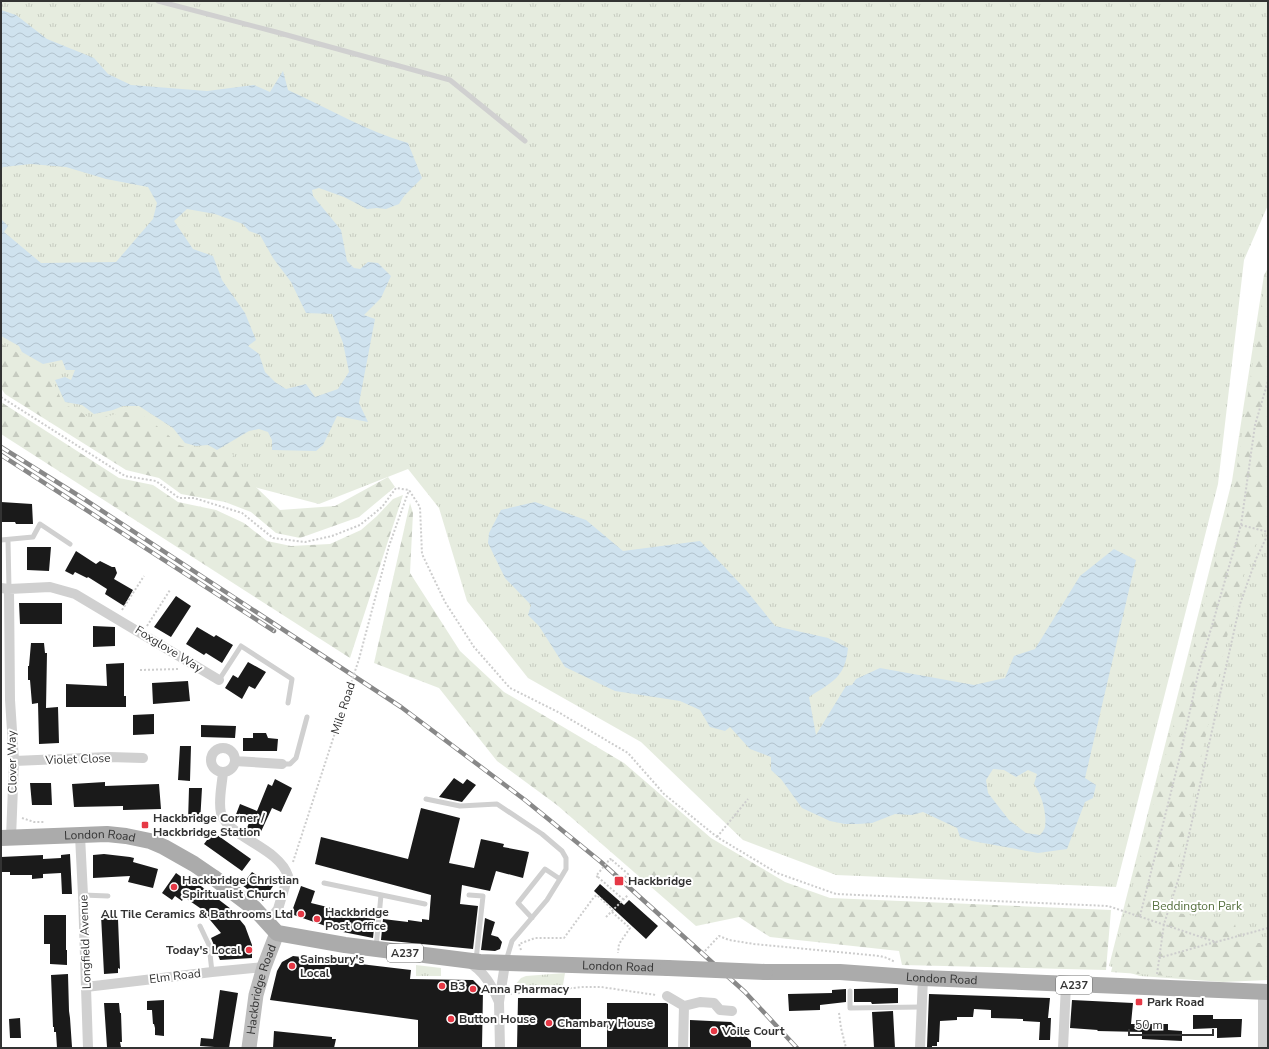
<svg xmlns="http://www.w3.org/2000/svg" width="1269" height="1049" viewBox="0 0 1269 1049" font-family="'Nunito Sans',sans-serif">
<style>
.grass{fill:url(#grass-tufts)}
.forest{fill:url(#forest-firs)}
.pitch{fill:#e6ecdf}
.water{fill:url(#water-waves);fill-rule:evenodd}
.building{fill:#1a1a1a}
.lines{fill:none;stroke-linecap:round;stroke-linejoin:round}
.path{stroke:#cdcdcd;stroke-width:2;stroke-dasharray:2 2;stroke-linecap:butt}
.service{stroke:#d0d0d0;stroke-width:5}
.minor{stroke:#d0d0d0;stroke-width:10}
.secondary{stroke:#bdbdbd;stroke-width:15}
.primary{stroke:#ababab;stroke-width:16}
.rail-casing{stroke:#888;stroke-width:4.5}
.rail{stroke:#fff;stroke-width:3;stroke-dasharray:9;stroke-linecap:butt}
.path-bridge{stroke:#cdcdcd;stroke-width:2;stroke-dasharray:2 2;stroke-linecap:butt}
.primary-bridge{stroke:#ababab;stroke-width:16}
.poi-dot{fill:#e63946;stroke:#fff;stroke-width:1.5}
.labels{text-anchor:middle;stroke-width:4;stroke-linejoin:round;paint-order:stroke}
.shield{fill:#fff;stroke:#707070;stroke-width:1}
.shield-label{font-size:11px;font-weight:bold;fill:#333}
.street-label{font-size:12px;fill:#333;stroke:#fff}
.poi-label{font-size:12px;font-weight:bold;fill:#333;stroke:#fff;text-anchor:start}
.park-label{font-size:12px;fill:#56703f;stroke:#fff}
</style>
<defs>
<pattern id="grass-tufts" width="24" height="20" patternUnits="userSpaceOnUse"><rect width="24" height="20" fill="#e6ecdf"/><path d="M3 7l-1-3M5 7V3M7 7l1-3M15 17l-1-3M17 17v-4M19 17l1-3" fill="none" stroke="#c6cbc0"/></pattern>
<pattern id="forest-firs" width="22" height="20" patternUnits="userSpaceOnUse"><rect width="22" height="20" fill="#e6ecdf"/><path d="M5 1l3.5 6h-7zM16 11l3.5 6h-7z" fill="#c6cbc0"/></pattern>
<pattern id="water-waves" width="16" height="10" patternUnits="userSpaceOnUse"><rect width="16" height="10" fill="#cfe2ee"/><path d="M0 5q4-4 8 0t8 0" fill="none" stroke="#b2c2cd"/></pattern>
</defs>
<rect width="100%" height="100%" fill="#fff"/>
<path class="grass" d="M1 1H1268V205L1244 260 1218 484 1116 887 836 875 743 840 641 742 528 678 467 601 439 508 408 469 319 504 123 453 1 368Z
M1268 268V980L1223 982 1140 976 1109 966 1232 481 1264 275Z
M416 965 441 968V976H416Z
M565 973 563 985 514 986 521 978 526 976Z"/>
<path class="forest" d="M1268 277V524C1251 547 1244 574 1235 600L1168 911 1235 924 1239 943H1268V979L1226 980 1111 972 1234 487 1265 282Z
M1 344 20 354 50 376 64 405 76 409 93 420 124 412 140 413 166 433 179 445 194 450 205 447 214 452 230 449 242 474 280 510 335 506 388 477 395 487 359 517 300 538 276 533 251 512 225 502 181 494 159 478 126 470 5 394 1 388Z
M1 402 119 478 153 485 178 502 216 510 244 523 267 541 291 546 330 544 361 530 377 516 393 499 403 495 350 658 1 434Z
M410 503 413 513 410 573 460 651 504 692 624 763 711 838 785 882 830 898 1111 910 1106 970 902 965 899 951 770 937 739 917 696 926 557 805 497 761 439 688 374 663Z"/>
<path class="pitch" d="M1268 676V738L1257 736Z"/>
<path class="water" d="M1 10 16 15 47 39 94 58 108 74 131 85 207 91 254 85 270 92 283 71 288 90C328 108 366 131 408 143L422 178 404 196 399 204 386 209 377 208 367 209 344 197 319 188 312 190 313 196 341 230 347 261 354 268 360 269 368 262 378 263 391 276 381 298 364 315 375 319 359 403 368 422 337 416 323 445 316 451 272 450V440L268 432 259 429 249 431 217 450 208 445 196 446 185 443 173 428 139 406H123L113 410 94 414 82 405 65 402 55 380 65 377 71 380 75 370H66L62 360 43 364 22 352 19 346 1 336V219L8 226 4 232 41 263 116 262 153 219 157 203 148 187 106 179 66 167 31 164 3 167 1 170ZM187 209 215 214 243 224 249 231 260 235 273 258 291 282 306 313 332 314 343 343 349 372 338 389 315 397 306 384 286 389 275 382 265 372 259 354 248 346 256 340 245 313 222 280 213 256 193 249 174 221Z
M535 502 586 520 623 551 700 541 746 590 775 626 828 638 848 648C845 678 832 682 809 697L816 735 846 686 852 685 856 679 880 668 974 685 1005 678 1014 656 1035 649 1080 576 1114 549 1136 560 1085 778 1096 785 1093 798 1085 802 1067 849 1038 853 972 841 960 837 957 828 923 812 912 815 895 814 872 823 858 824H845L830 821 802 808 781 779 771 770V757L750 749 730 727 725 731 710 727 700 710 680 701 615 691 565 667 539 626 528 615 531 605 505 578 488 543 489 533 501 510ZM993 769 1004 770 1016 777 1028 770 1037 774 1034 784C1042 795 1047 814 1045 827 1044 830 1042 833 1040 835L1026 833 1009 820 988 793 986 780Z"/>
<path class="building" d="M1 502 32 504 33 524H16L15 522H1Z
M27 547H51L49 571 27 570Z
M76 551 96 564 100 561 112 567H115L117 573 114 579 133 590 124 606 105 594 107 589 88 577 87 578 75 572 73 575 65 571Z
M176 596 191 606 171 637 154 627Z
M19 603H62V624H20Z
M93 626 115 627V646L93 647Z
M197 627 214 637 216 635 233 645 222 663 206 653 204 655 186 644Z
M31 643H44L45 653H47L46 708 58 707 59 743 39 744 38 703 32 704 30 680H28V666H29Z
M248 662 266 672 255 689 249 686 242 699 225 688 233 675 238 678Z
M124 663V696H126V707H66V684L107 686 106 664Z
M188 681 190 701 153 704 152 683Z
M154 714V734L133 735V715Z
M201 725 236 726 235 738 201 737Z
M253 733H266L268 738 278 739 277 751H243V738H253Z
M180 746H191L190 781 178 780Z
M454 778 463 784 467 779 476 785 462 802 439 797Z
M275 779 292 788 281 812 272 808 258 838 246 830 249 823 235 817 240 804 257 811 268 784 272 786Z
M105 782V786L159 784 161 809 123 810V806L74 807 72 784Z
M30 783H51L52 805H32Z
M189 788H202L200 823 188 822Z
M421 808 460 818 449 863 474 868 481 839 504 844 503 847 529 852 523 878 496 871 490 891 462 885 460 904 478 906 473 949 381 940 383 919 408 922V920L422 922V919L429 920 431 895 315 864 321 837 408 859Z
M213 832 251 859 242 871 204 844Z
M70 854 72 894H62L61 873 43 874V878L32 879V875H10V872H1V857L43 855V859L61 858V855Z
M104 854 130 857 134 858 133 862 158 869 153 888 128 882 130 876 93 878V855Z
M252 872 273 886 263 901 242 885Z
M176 873 190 883 193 880 231 909 245 926 252 945V958L220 960 211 938 221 933 200 908 184 897 182 901 175 896 172 900 162 893Z
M600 884 624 905 629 900 658 926 646 939 594 891Z
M301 886 315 891 311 903 348 912 349 909 366 915V918L375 919 373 938 343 932 291 914Z
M116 914V919H118L120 969 118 968V973L104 974 101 915Z
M44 915H66V950H67V965L50 964V944H44Z
M485 918 495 922 491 935 498 937 502 942 500 949 495 951 481 950Z
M293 956 411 970 410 979 473 980 483 990 482 1048H418V1020L270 1000 277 971 282 962Z
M68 974 69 1011 70 1018 72 1047 57 1048 56 1032H54V1027H53L51 975Z
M898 988V1003L872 1004 871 1002H854V989Z
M846 989V1002L820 1005V1010L789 1011 788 994 832 993V990Z
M220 990 238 993 229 1048 200 1046 201 1038 213 1039Z
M929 994 1050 998 1048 1018H1051L1050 1040H1039L1040 1022 1023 1021V1019L991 1018V1010L974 1009 973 1017H957V1020L940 1021 939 1042H937V1046H932V1048L927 1047Z
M518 998H581V1048H517Z
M164 1000V1036L155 1035V1028L154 1024H153L152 1010H147V1001Z
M1072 1000 1133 1003 1131 1024H1168V1030L1182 1031V1041L1142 1039V1032L1097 1031 1098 1030 1070 1028Z
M104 1003H119L120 1013H121L122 1042H120L121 1047H107Z
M607 1003H666L668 1004V1048H607Z
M893 1011 895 1048H874L872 1012Z
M1193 1015H1213V1019H1242L1241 1037 1217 1038V1028L1193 1029Z
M20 1018 21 1038H10L9 1019Z
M690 1020 731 1022 751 1041V1048H690Z
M274 1031 332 1037V1039H336L334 1048H273Z"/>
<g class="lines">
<path class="path" d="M1 397 125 476 156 481 179 498H194L242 513 273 538 305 542 332 536 360 525 382 507 396 488 409 490 420 507 422 554 445 602 474 647 510 688 558 712 628 753 664 794 717 837 777 873 836 894 1108 906 1216 942 1268 928
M1241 525 1268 532
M122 610 144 576
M147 626 170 590
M359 659 389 546 409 490
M140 670 180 669
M22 818 34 822H45
M717 837 748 799
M612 860 628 874 624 878
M293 862 344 705
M598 877 624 900
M612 912 630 928 619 944 618 953
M1140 916 1180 756 1198 674 1241 525 1255 425 1268 381
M606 917 628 895
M521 950 519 944 535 938H564L594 897 597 895 613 910
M705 951 719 936 729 940 754 944 880 956 887 958 895 962
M1159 958 1215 942
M1157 974 1164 924 1181 871 1240 604 1256 559 1268 534
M510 994 583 987H601L656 995
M839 1013 841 1028 846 1048"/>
<path class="service" d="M158 1 276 32 450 80 525 141
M1 540 33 537 40 524 70 544
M8 540 9 589
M219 680 241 646 292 679 288 703
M282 764H290L296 758 307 717
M426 799 460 806 497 804 542 834 562 851 566 858V869L560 879 547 900 512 941 506 961
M324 883 425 904
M83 895 108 896
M469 895 483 896 476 960
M532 918 518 903 545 869 560 879
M200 926 209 945 212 972
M376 948 381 895
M850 991V1008L921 1007"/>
<path class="minor" d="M1 588 9 589 50 587 75 594 219 680
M9 589 10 700 14 761 11 838
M211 760a12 12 0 1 1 24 0a12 12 0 1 1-24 0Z
M14 761 109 757 143 758
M235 761 282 764
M223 772C222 785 218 801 221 813 227 837 279 847 288 876L278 909 268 922
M80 836 83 895 88 1048
M468 962C484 971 492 986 499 1002
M86 987 212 972 264 967
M667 996 684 1006
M500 1048 499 1002 505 964
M683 1048 684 1006 700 1002 714 1003 720 1010 732 1011
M920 1048 923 978
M1063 1048 1066 985
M1263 1048V992"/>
<path class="secondary" id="s1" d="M249 1048 256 995 264 967 277 933"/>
<g class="primary">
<path id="s2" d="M1 838 107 834 126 836 150 841 164 847 194 864 213 877 254 908 277 933 345 945 480 962 668 968"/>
<path id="s3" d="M765 972H840L923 978 1268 992"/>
</g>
<g class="rail-casing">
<path id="rail" d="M1 447 84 499 401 707 525 800 601 862 745 992 797 1048
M1 455 274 631"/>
</g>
<use href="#rail" class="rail"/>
<path class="path-bridge" d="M344 705 359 659
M598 877 596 876 610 859 612 860"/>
<path class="primary-bridge" d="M668 968 765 972"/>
</g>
<g class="poi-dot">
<rect x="141" y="821" width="8" height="8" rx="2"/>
<rect x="614" y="876" width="10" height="10" rx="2"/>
<circle cx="174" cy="887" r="4"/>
<circle cx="301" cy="914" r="4"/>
<circle cx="317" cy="919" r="4"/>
<circle cx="249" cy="950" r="4"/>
<circle cx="292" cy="966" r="4"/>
<circle cx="442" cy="986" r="4"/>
<circle cx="473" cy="989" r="4"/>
<rect x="1135" y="998" width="8" height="8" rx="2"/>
<circle cx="451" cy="1019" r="4"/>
<circle cx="549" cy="1023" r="4"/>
<circle cx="714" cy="1031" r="4"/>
</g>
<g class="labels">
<g class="shield">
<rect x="387" y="944" width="36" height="18" rx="3"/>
<rect x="1056" y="976" width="36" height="18" rx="3"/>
</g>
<g class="shield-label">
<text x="405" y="957">A237</text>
<text x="1074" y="989">A237</text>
</g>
<g class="street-label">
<text transform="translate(169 649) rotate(32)" y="4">Foxglove Way</text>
<text transform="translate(343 708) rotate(-72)" y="4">Mile Road</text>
<text transform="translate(78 759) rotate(-2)" y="4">Violet Close</text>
<text transform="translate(12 762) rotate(-91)" y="4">Clover Way</text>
<text dy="4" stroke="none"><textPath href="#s2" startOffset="99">London Road</textPath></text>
<text transform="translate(85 942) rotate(-92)" y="4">Longfield Avenue</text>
<text dy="4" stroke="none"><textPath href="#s2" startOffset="651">London Road</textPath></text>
<text transform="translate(175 976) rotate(-7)" y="4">Elm Road</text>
<text dy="4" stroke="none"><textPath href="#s3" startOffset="177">London Road</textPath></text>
<text dy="4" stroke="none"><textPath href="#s1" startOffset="60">Hackbridge Road</textPath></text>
</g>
<g class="poi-label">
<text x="153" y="822">Hackbridge Corner /<tspan x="153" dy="14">Hackbridge Station</tspan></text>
<text x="182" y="884">Hackbridge Christian<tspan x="182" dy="14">Spiritualist Church</tspan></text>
<text x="628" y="885">Hackbridge</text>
<text x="325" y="916">Hackbridge<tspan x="325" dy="14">Post Office</tspan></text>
<text x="293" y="918" text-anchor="end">All Tile Ceramics &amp; Bathrooms Ltd</text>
<text x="241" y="954" text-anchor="end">Today's Local</text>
<text x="300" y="963">Sainsbury's<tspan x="300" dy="14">Local</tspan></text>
<text x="450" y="990">B3</text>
<text x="481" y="993">Anna Pharmacy</text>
<text x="1147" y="1006">Park Road</text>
<text x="459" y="1023">Button House</text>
<text x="557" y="1027">Chambary House</text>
<text x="722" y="1035">Voile Court</text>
</g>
<g class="park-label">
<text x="1197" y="910">Beddington Park</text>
</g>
</g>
<rect width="1269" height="1049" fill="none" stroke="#333333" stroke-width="4"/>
<path d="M1129 1029v6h84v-6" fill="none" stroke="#333333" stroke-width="2"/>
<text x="1135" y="1029" font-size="12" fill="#333333" stroke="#ffffff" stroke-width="3" paint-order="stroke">50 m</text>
</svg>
